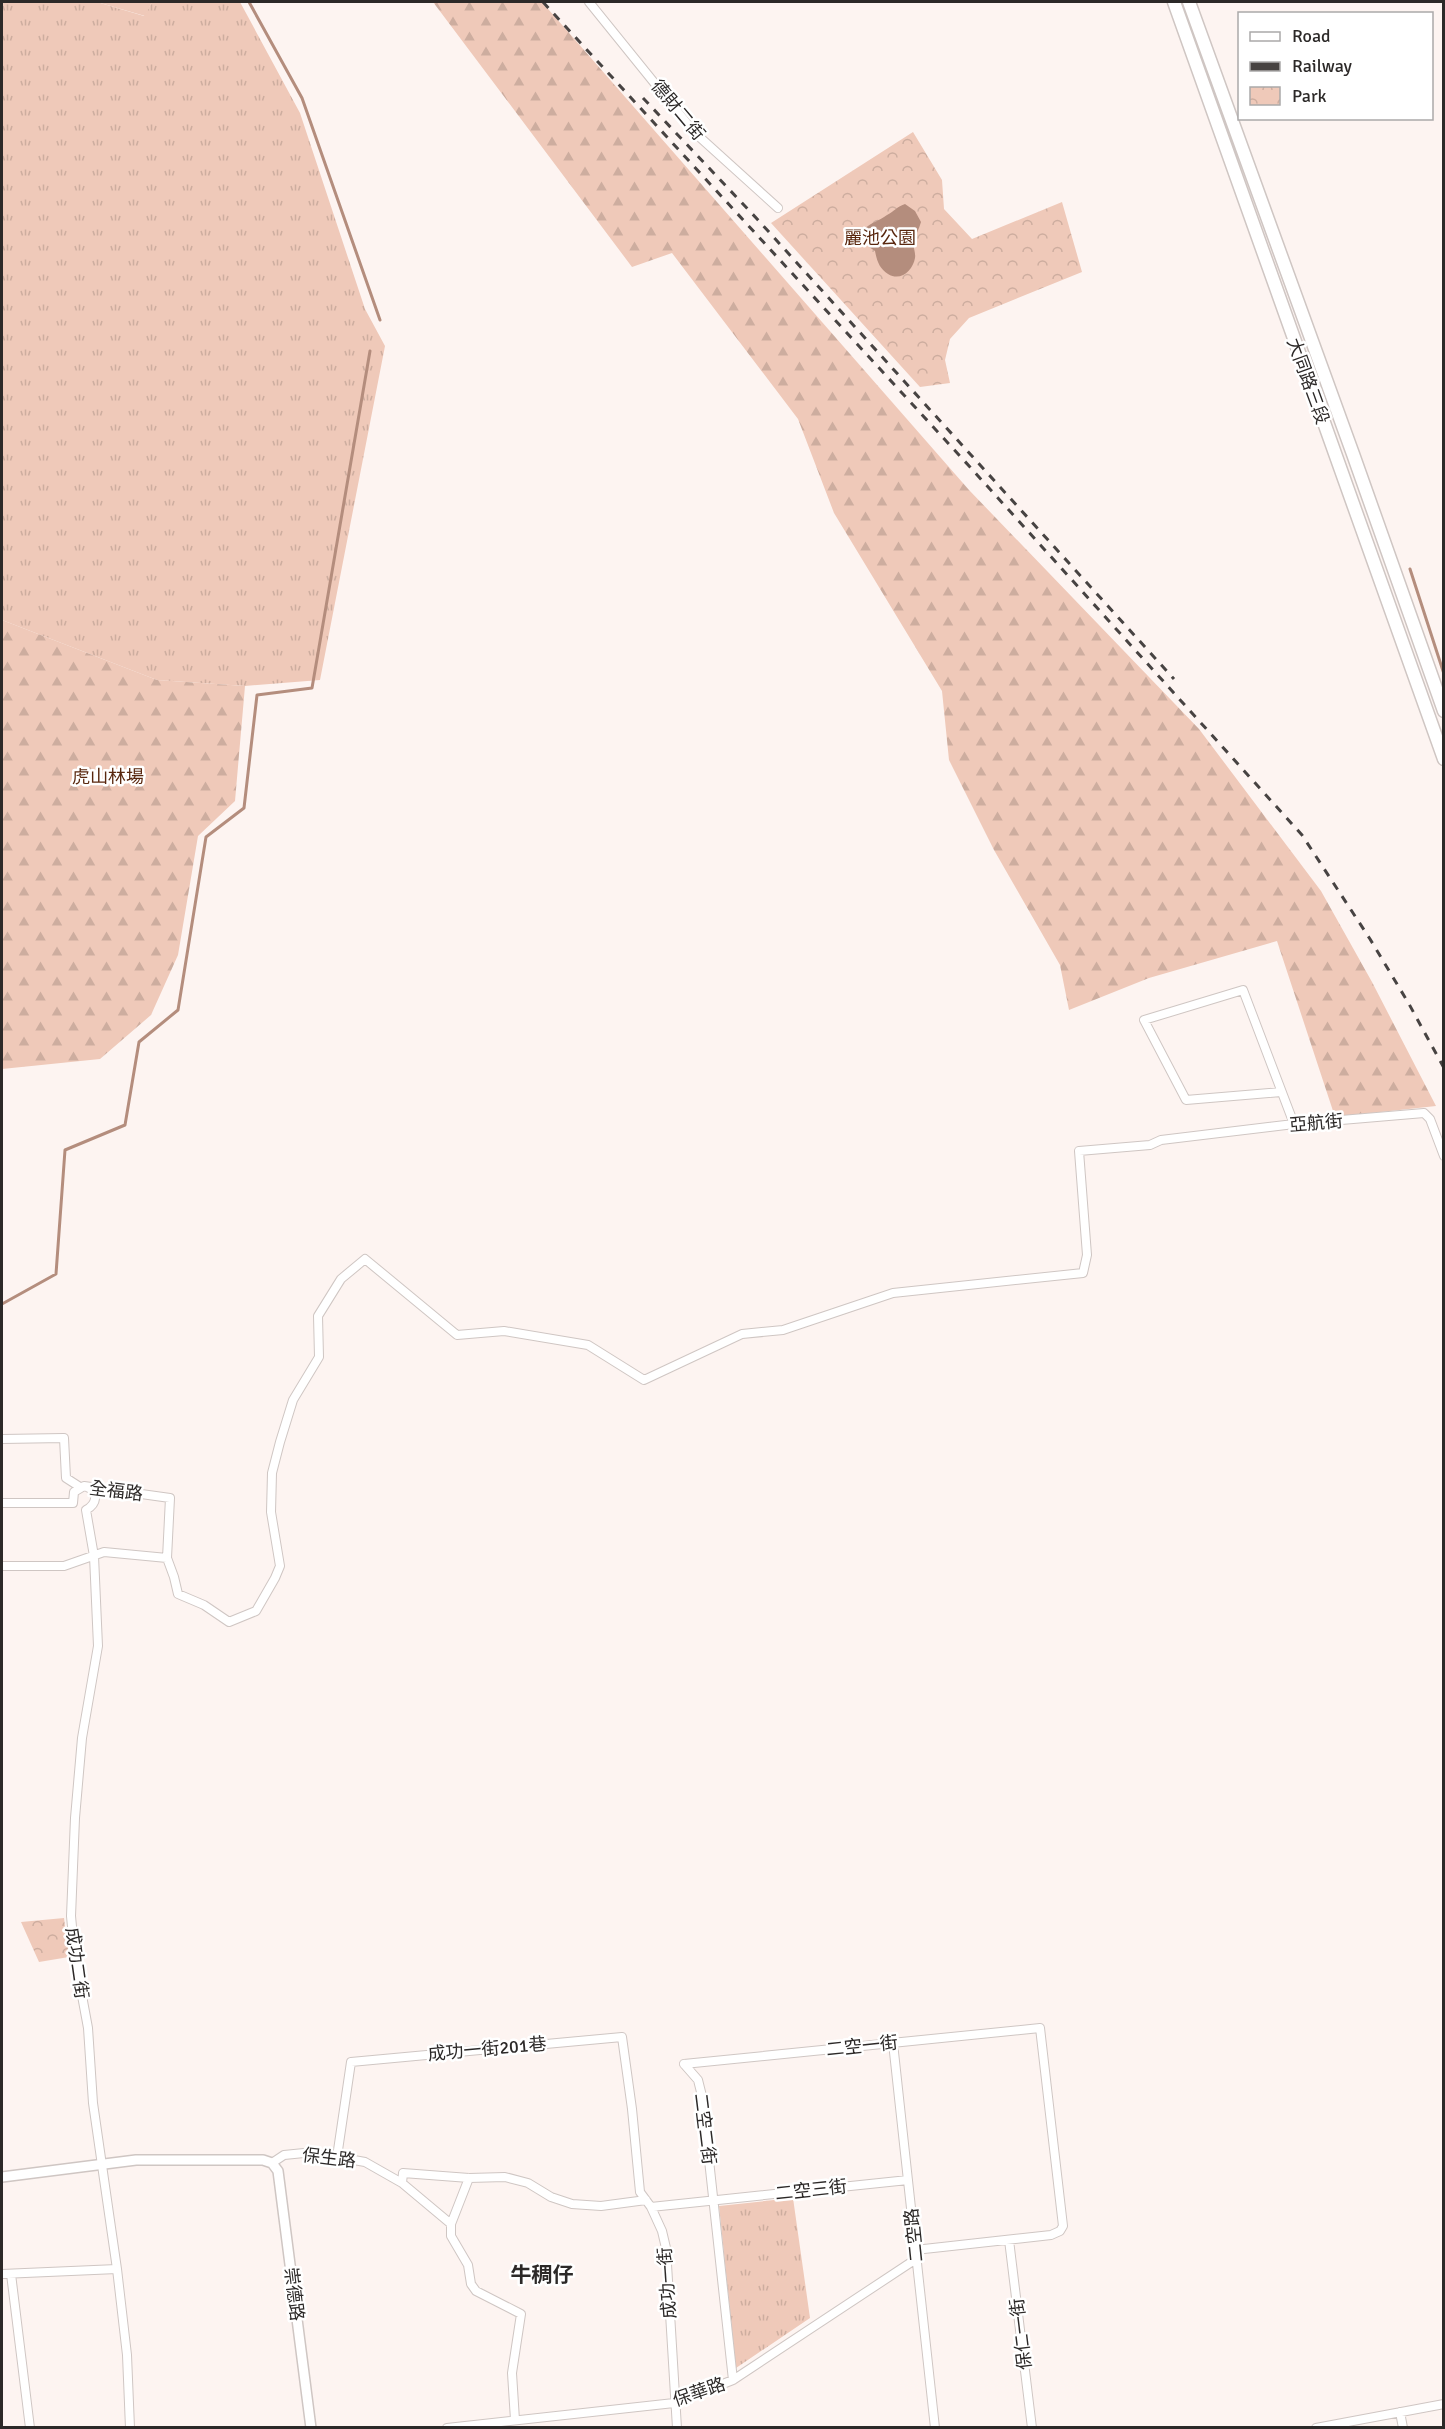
<svg xmlns="http://www.w3.org/2000/svg" width="1445" height="2429" viewBox="0 0 1445 2429" font-family="Signika,'Noto Sans TC',sans-serif">
<style>
.grass{fill:url(#grass-tufts)}
.forest{fill:url(#forest-firs)}
.park{fill:url(#park-crowns)}
.pitch{fill:#efc9b9}
.water{fill:#b48d7d}
.lines{fill:none;stroke-linecap:round;stroke-linejoin:round}
.stream{stroke:#b48d7d;stroke-width:3}
.minor-casing{stroke:#cfc6c3;stroke-width:10}
.tertiary-casing{stroke:#cfc6c3;stroke-width:12}
.primary-casing{stroke:#cfc6c3;stroke-width:15}
.minor{stroke:#fff;stroke-width:8}
.tertiary{stroke:#fff;stroke-width:9}
.primary{stroke:#fff;stroke-width:12}
.rail{stroke:#474342;stroke-width:3;stroke-dasharray:8 8;stroke-linecap:butt}
.labels{text-anchor:middle;stroke-width:5;stroke-linejoin:round;paint-order:stroke}
.street-label{font-size:18px;fill:#2c2928;stroke:#fff}
.park-label{font-size:18px;fill:#59270e;stroke:#fff}
.quarter-label{font-size:21px;font-weight:bold;fill:#2c2928;stroke:#fff}
</style>
<defs>
<pattern id="grass-tufts" width="24" height="20" patternUnits="userSpaceOnUse" patternTransform="scale(1.5)"><rect width="24" height="20" fill="#efc9b9"/><path d="M3 7l-1-3M5 7V3M7 7l1-3M15 17l-1-3M17 17v-4M19 17l1-3" fill="none" stroke="#cdad9f"/></pattern>
<pattern id="forest-firs" width="22" height="20" patternUnits="userSpaceOnUse" patternTransform="scale(1.5)"><rect width="22" height="20" fill="#efc9b9"/><path d="M5 1l3.5 6h-7zM16 11l3.5 6h-7z" fill="#cdad9f"/></pattern>
<pattern id="park-crowns" width="20" height="18" patternUnits="userSpaceOnUse" patternTransform="scale(1.5)"><rect width="20" height="18" fill="#efc9b9"/><path d="M2 6a3 3 0 1 1 6 0M12 15a3 3 0 1 1 6 0" fill="none" stroke="#cdad9f"/></pattern>
</defs>
<rect width="100%" height="100%" fill="#fdf4f1"/>
<path class="grass" d="M2 2H97L144 16 152 2H240L300 113 365 309 385 346 320 680 245 686 157 680 2 620Z
M793 2198 810 2318 736 2368 719 2206Z"/>
<path class="forest" d="M433 2H542L969 490 1199 729 1321 891 1372 982 1436 1106 1335 1117 1277 941 1149 978 1069 1010 1060 965 994 850 949 760 942 691 834 513 798 419 672 253 632 267Z
M2 620 157 680 245 686 235 801 198 836 178 955 151 1015 100 1059 2 1069Z"/>
<path class="park" d="M913 132 942 180 944 209 972 239 1062 202 1082 272 969 318 950 339 945 360 950 383 920 387 771 223Z
M64 1918 69 1957 39 1962 21 1922Z"/>
<path class="pitch" d="M97 2H152L145 16Z"/>
<path class="water" d="M905 204 915 211 921 222C919 229 916 234 914 240 912 246 916 252 915 258 913 270 901 282 888 274 879 268 877 261 875 251L869 247 864 229C872 222 879 221 887 215 895 211 896 207 905 204Z"/>
<g class="lines">
<path class="stream" d="M249 2 302 98 380 320
M1410 569 1444 674
M2 1304 56 1274 65 1150 125 1125 139 1042 178 1010 206 837 244 808 257 695 312 688 370 351"/>
<g class="minor-casing">
<path id="minor" d="M589 2 694 132 778 208
M1281 1092 1186 1100 1144 1020 1243 990 1294 1124
M2 1439 64 1438 66 1478 80 1487
M87 1487C99 1492 97 1504 86 1510L94 1556 98 1646 82 1738 75 1818 71 1916 75 1958 88 2028 93 2103 117 2269 127 2355 130 2428
M2 1503H73L74 1492 84 1486 170 1498 167 1558 174 1577 178 1594 204 1605 229 1622 256 1611 275 1578 280 1566 271 1512 272 1473 280 1442 293 1400 319 1357 318 1316 341 1279 365 1259 457 1335 504 1331 588 1345 644 1380 742 1334 783 1330 893 1293 1083 1273 1087 1255 1079 1151 1150 1145 1161 1140 1294 1124 1424 1113 1430 1119 1444 1156
M2 1566H64L104 1552 167 1558
M893 2043 935 2428
M684 2064 1040 2028 1063 2226 1060 2231 1051 2235 915 2250
M684 2064 698 2080 702 2096 733 2380
M337 2157 351 2062 622 2037 632 2109 640 2192 651 2207 662 2231 666 2248 677 2428
M272 2163 284 2155 304 2153 337 2157 365 2162 402 2183 403 2173 469 2178 505 2177 528 2183 551 2197 572 2204 601 2206 646 2200
M469 2178 451 2224V2236L468 2265 471 2284 476 2291 521 2314 512 2373 515 2420
M402 2183 451 2224
M651 2207 908 2180
M1009 2240 1032 2428
M2 2274 117 2269
M11 2274 30 2428
M1400 2412 1403 2428
M447 2428 674 2403 733 2380 916 2259
M1316 2428 1444 2404"/>
</g>
<g class="tertiary-casing">
<path id="tertiary" d="M2 2177 136 2160H263L272 2163 278 2171 311 2428"/>
</g>
<g class="primary-casing">
<path id="primary" d="M1174 2 1444 759
M1189 2 1353 454 1444 711"/>
</g>
<use href="#minor" class="minor"/>
<use href="#tertiary" class="tertiary"/>
<use href="#primary" class="primary"/>
<path class="rail" d="M543 2 970 467 1302 835 1370 939 1409 1004 1444 1068
M643 98 759 221 1174 679"/>
</g>
<g class="labels">
<g class="street-label">
<text transform="translate(678 110) rotate(50)" y="6">德財二街</text>
<text transform="translate(1308 381) rotate(70)" y="6">大同路三段</text>
<text transform="translate(1316 1123) rotate(-5)" y="6">亞航街</text>
<text transform="translate(116 1491) rotate(7)" y="6">全福路</text>
<text transform="translate(77 1963) rotate(82)" y="6">成功二街</text>
<text transform="translate(862 2046) rotate(-6)" y="6">二空一街</text>
<text transform="translate(487 2049) rotate(-5)" y="6">成功一街201巷</text>
<text transform="translate(705 2129) rotate(83)" y="6">二空二街</text>
<text transform="translate(329 2158) rotate(7)" y="6">保生路</text>
<text transform="translate(811 2190) rotate(-6)" y="6">二空三街</text>
<text transform="translate(914 2235) rotate(-96)" y="6">二空路</text>
<text transform="translate(667 2283) rotate(-94)" y="6">成功一街</text>
<text transform="translate(294 2294) rotate(83)" y="6">崇德路</text>
<text transform="translate(1021 2334) rotate(-97)" y="6">保仁一街</text>
<text transform="translate(699 2392) rotate(-19)" y="6">保華路</text>
</g>
<g class="park-label">
<text x="880" y="244">麗池公園</text>
<text x="108" y="783">虎山林場</text>
</g>
<g class="quarter-label">
<text x="542" y="2282">牛稠仔</text>
</g>
</g>
<rect width="1445" height="2429" fill="none" stroke="#2c2928" stroke-width="6"/>
<rect x="1238" y="12" width="195" height="108" fill="#ffffff" stroke="#aba9a9" stroke-width="1.5"/>
<rect x="1250" y="32" width="30" height="9" fill="#ffffff" stroke="#aba9a9" stroke-width="1.5"/>
<text x="1292" y="42" font-size="18" fill="#2c2928">Road</text>
<rect x="1250" y="62" width="30" height="9" fill="#474342" stroke="#aba9a9" stroke-width="1.5"/>
<text x="1292" y="72" font-size="18" fill="#2c2928">Railway</text>
<rect x="1250" y="87" width="30" height="18" fill="url(#park-crowns)" stroke="#aba9a9" stroke-width="1.5"/>
<text x="1292" y="102" font-size="18" fill="#2c2928">Park</text>
</svg>
